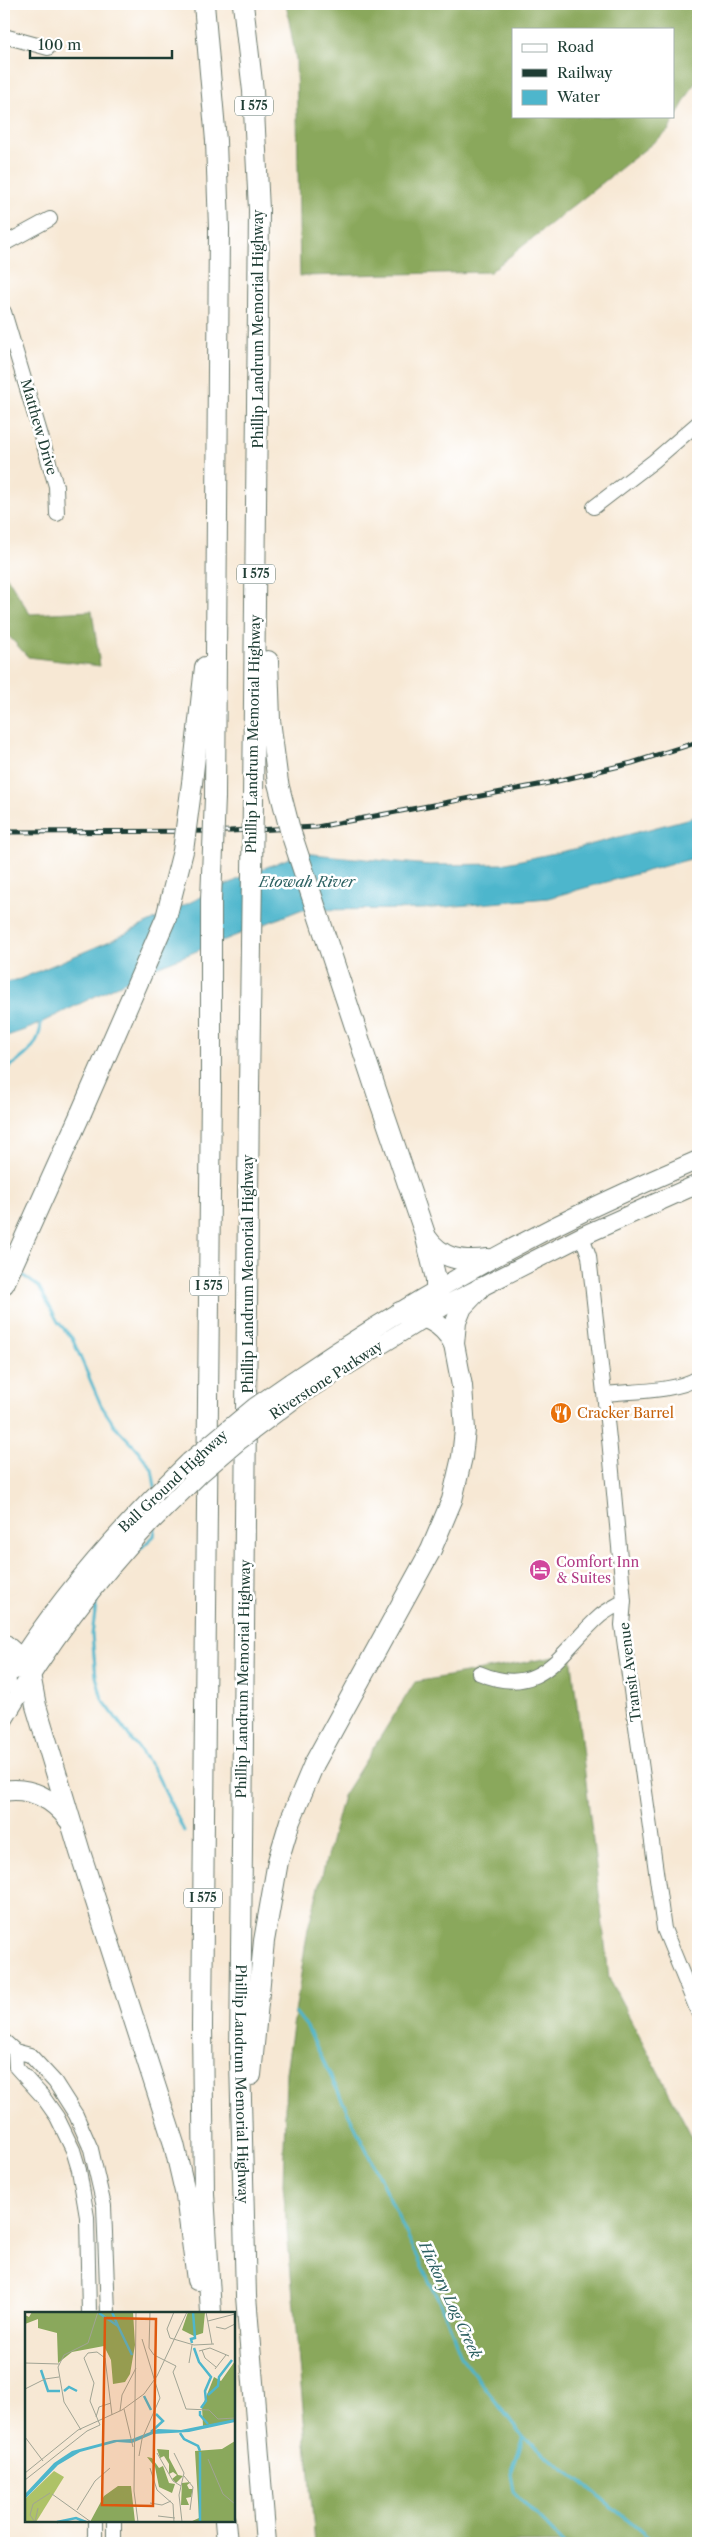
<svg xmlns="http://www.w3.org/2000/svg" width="702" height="2547" viewBox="0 0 702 2547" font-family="'Libre Caslon Text',serif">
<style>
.forest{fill:#8aa85c;stroke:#547248;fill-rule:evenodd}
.water{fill:#4eb6cc;stroke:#367a80}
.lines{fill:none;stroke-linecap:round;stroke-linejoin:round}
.stream{stroke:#4eb6cc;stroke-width:3}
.minor-casing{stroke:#6b796c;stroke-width:16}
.major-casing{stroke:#6b796c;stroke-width:20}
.highway-casing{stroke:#6b796c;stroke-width:22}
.minor{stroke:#fff;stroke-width:14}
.major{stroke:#fff;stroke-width:18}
.highway{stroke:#fff;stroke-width:20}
.rail-casing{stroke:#1f3d34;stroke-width:5}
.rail{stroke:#fff;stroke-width:3;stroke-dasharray:9;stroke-linecap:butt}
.major-bridge-casing{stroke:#6b796c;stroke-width:20;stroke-linecap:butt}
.highway-bridge-casing{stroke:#6b796c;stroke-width:22;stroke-linecap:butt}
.major-bridge{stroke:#fff;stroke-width:18}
.highway-bridge{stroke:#fff;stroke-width:20}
.labels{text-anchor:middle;stroke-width:5;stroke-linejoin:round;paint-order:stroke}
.shield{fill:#fff;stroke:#627771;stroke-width:1}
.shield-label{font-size:12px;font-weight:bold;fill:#1f3d34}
.street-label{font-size:14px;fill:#1f3d34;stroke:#fff}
.food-label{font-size:14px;fill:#c56008;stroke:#fff;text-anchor:start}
.hotel-label{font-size:14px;fill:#b23c85;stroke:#fff;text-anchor:start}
.water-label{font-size:15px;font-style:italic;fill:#2d6162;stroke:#fff}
.inset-river{fill:none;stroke:#4eb6cc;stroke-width:2.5}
.inset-road{fill:none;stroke:#a1a494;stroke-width:1}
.view{fill:#de580e;fill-opacity:0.15;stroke:#de580e;stroke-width:2.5}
.inset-edge{fill:none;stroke:#1f3d34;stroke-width:2.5}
</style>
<rect width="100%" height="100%" fill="#fff"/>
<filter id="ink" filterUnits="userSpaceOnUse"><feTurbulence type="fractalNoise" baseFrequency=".02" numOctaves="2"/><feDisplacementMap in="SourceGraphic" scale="10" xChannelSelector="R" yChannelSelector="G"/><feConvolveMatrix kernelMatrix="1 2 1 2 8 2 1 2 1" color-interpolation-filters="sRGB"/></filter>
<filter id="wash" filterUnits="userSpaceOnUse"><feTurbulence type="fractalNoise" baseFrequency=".0096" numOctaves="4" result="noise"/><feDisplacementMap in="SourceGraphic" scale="20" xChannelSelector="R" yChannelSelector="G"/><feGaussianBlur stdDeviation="1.12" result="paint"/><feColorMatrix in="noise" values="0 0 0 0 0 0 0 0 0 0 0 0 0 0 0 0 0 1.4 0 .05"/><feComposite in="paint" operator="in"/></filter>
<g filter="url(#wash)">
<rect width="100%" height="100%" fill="#f7e8d4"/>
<path class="forest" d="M286 4H698V77L668 131 490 272 300 276 296 60ZM513 29H673V116H513Z
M4 572 30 614 92 611 100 666 28 657 4 631Z
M571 1654 609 1978 698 2148V2543H315L283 2185 286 2072 308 1928 343 1796 415 1682Z"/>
<path class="water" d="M698 816V857L548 898 422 909 300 910 149 970 30 1028 4 1037V983L20 979 110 941 247 875 302 853 429 865 502 864 574 849Z"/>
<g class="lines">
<path class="stream" d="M4 1070C24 1058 42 1045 41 1019
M18 1272 39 1287 58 1322 72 1338 101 1405 114 1425 136 1448 152 1469 155 1487
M126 1562 154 1536 155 1528
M97 1597 92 1635 96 1676 102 1699 155 1771 184 1831
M296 2013 307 2027 446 2316 462 2358 524 2438 582 2482 655 2543
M524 2438 511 2473 514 2492 563 2543"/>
</g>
</g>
<g filter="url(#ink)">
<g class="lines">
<g class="minor-casing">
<path id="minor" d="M4 36 48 48
M4 244 50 219
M4 312 56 486 57 514
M594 507 654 461 698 423
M582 1236 589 1256 609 1439 624 1601 622 1625 664 1929 698 2012
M605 1394C632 1391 675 1392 698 1378
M479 1673C542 1700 560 1651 600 1616 607 1610 616 1606 624 1601
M4 2041 15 2051 30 2055 55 2082 76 2115 91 2149 104 2206 108 2313
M15 2051 16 2067 43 2097 57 2117 73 2150 79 2170 87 2217 89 2313
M95 2521V2543
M114 2521V2543"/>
</g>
<g class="major-casing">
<path id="major" d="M291 1382C422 1292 552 1222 698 1160
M301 1394 444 1306 582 1236 698 1184
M13 1671C62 1593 123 1525 189 1462
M4 1719C46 1647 94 1582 151 1522"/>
</g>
<g class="highway-casing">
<g id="highway">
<path d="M204 4 216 141 219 229 215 797"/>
<path d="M243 4 253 91 259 210 253 800"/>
<path d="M268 661 270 720 278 783"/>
<path d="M192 783 205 667"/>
<path id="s1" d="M249 1089 240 2060 246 2296 266 2543"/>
<path d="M380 1102 425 1234 436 1279V1294L425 1317"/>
<path d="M426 1237C442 1260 462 1262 488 1259"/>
<path d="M4 1284 81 1113"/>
<path d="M400 1312C424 1316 442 1321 454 1344"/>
<path d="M4 1644 21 1659 30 1674 36 1706 80 1852 174 2144 186 2196 197 2280"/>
<path d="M4 1659 6 1683"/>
<path d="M4 1791C29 1786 54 1799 69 1820"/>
<path d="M251 2075 264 1941 278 1861 290 1821 314 1764 431 1550 452 1500 462 1457 465 1430 462 1386 454 1344 456 1322 462 1307 480 1288"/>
<path d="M211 2313 204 2193 202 2026 211 1089"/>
<path d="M225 2521 227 2543"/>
</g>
</g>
<use href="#minor" class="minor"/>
<use href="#major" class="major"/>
<use href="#highway" class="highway"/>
<g class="rail-casing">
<path id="rail" d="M4 832 230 831 317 827 549 783 632 763 698 742"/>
</g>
<use href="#rail" class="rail"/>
<g class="major-bridge-casing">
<path id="major-bridge" d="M189 1462 255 1407 291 1382
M151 1522 200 1474 240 1440 301 1394"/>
</g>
<g class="highway-bridge-casing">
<path id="highway-bridge" d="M278 783 290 830 380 1102
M211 1089V900L215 797
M249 1089 253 800
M81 1113 166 918 183 851 192 783"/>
</g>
<use href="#major-bridge" class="major-bridge"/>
<use href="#highway-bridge" class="highway-bridge"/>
</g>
</g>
<defs>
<g id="restaurant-disc" transform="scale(1.125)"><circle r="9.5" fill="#e8710a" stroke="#fff"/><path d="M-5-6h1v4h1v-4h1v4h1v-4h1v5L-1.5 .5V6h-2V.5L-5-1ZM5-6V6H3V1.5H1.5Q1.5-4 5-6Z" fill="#fff"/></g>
<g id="hotel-disc" transform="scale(1.125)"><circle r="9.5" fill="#d1479c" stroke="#fff"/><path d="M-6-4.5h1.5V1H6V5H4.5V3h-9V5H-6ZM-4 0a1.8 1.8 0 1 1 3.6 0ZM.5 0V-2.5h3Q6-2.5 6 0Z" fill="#fff"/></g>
</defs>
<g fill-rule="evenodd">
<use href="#restaurant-disc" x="561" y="1413"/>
<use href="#hotel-disc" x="540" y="1570"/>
</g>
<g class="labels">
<g class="shield">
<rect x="235" y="96.5" width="38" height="19" rx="4"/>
<rect x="237" y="564.5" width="38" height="19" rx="4"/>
<rect x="190" y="1276.5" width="38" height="19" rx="4"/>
<rect x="184" y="1888.5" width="38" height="19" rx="4"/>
</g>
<g class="shield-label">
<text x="254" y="110">I 575</text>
<text x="256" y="578">I 575</text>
<text x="209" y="1290">I 575</text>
<text x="203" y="1902">I 575</text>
</g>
<g class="street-label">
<text transform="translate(258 329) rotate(-90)" y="5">Phillip Landrum Memorial Highway</text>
<text transform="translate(39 427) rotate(74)" y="5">Matthew Drive</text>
<text transform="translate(253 734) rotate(-89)" y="5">Phillip Landrum Memorial Highway</text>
<text transform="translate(248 1274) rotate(-90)" y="5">Phillip Landrum Memorial Highway</text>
<text transform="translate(326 1380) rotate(-33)" y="5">Riverstone Parkway</text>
<text transform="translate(173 1481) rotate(-43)" y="5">Ball Ground Highway</text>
<text transform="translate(630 1672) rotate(-97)" y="5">Transit Avenue</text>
<text transform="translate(243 1679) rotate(-89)" y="5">Phillip Landrum Memorial Highway</text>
<text dy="5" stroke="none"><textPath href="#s1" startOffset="995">Phillip Landrum Memorial Highway</textPath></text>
</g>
<g class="food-label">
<text x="577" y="1418">Cracker Barrel</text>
</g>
<g class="hotel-label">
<text x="556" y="1567">Comfort Inn<tspan x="556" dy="16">&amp; Suites</tspan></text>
</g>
<g class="water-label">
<text x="307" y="887">Etowah River</text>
<text transform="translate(450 2300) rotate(65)" y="5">Hickory Log Creek</text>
</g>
</g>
<g transform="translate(25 2312)">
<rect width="210" height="210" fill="#f7e8d4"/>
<path d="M29 159 39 165 11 210H0V187Z" fill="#aec267"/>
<path d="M7 0H108L110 33 105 62 100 70 88 72 86 48 79 34 47 40 33 51 32 21 13 16V7L0 12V3L4 5ZM163 0H180L178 21 169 24 157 18ZM210 49V108L178 114 177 95 189 65 196 69ZM210 129V206L208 210H165L174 206 170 139 197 137ZM132 137 144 138V146L153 163 158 164 151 171 147 167 152 163 148 160 144 162V152L139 144 135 146ZM122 145 127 146 134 156 138 154 144 171 150 172 147 181 134 175 130 155ZM166 170 162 173 164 177H168L166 185 161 186 164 193H156L157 171ZM93 174H106L110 210H65L79 184Z" fill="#8aa85c"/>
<path d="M210 107V110L164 120 128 122 107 131 92 130 55 140 33 153 0 187V182L29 151 47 139 89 128 107 127 133 117 156 118Z" fill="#4eb6cc"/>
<path class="inset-river" d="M87 0 93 14M74 1 93 14 107 43M167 31 166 27 170 26 168 0M169 36 174 50 186 65 180 79 181 89 176 96M16 58 23 79H35M39 79 44 75 52 79M183 83 193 74 194 65 207 48M119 84 126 98M175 99V103L183 112M126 120 138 109 131 102M155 121 159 127 173 134 175 139M175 140V210M32 210 51 206 61 210"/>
<path class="inset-road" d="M111 0 109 179 113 210M125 0 124 36 129 43 151 54 148 60 161 97 184 98 193 107 210 106M149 0 142 17 145 26 169 33 189 32M181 0 187 32M183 9 210 2M191 15 200 17 210 12M177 38 180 46 191 55M174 39 185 36 204 44M0 51 34 52M164 51 167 33M190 57 201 43M0 77 20 67 34 65M99 97 108 135M95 99 97 83 111 56M71 105 74 95 86 91M56 118 39 90 33 55 39 43 63 31 73 0M0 125 18 149M132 141 148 169 156 174M149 141 159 161 154 183 157 210M114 144 117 127 135 86 117 27M183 147 198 182 210 192M125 156 132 178 148 192 149 210M0 161 53 118 97 98 119 82 132 64 162 0M159 164 168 175 165 198M0 168 62 119 75 113 65 89 69 71 59 46 63 41 72 40 80 46 87 103M27 182 66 210M125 191 137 193 146 189M13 196 10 210 5 203 8 192 25 181M52 198 70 169 85 156M133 204 150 206"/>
<path class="view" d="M80 6 131 7 128 194 77 193Z"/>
<rect width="210" height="210" class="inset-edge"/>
</g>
<rect width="702" height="2547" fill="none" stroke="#fff" stroke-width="20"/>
<rect x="512" y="28" width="162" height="90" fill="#ffffff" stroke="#a5b1ae"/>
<rect x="522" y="44" width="25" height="8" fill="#ffffff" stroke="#a5b1ae"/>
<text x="557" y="52" font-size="15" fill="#1f3d34">Road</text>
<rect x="522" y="69" width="25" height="8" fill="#1f3d34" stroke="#a5b1ae"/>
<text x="557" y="78" font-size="15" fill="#1f3d34">Railway</text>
<rect x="522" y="90" width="25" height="15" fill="#4eb6cc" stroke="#a5b1ae"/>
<text x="557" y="102" font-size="15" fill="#1f3d34">Water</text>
<path d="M30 50v8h142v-8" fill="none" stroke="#1f3d34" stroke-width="2.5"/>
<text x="38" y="50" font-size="15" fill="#1f3d34" stroke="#ffffff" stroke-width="4" paint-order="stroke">100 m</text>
</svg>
